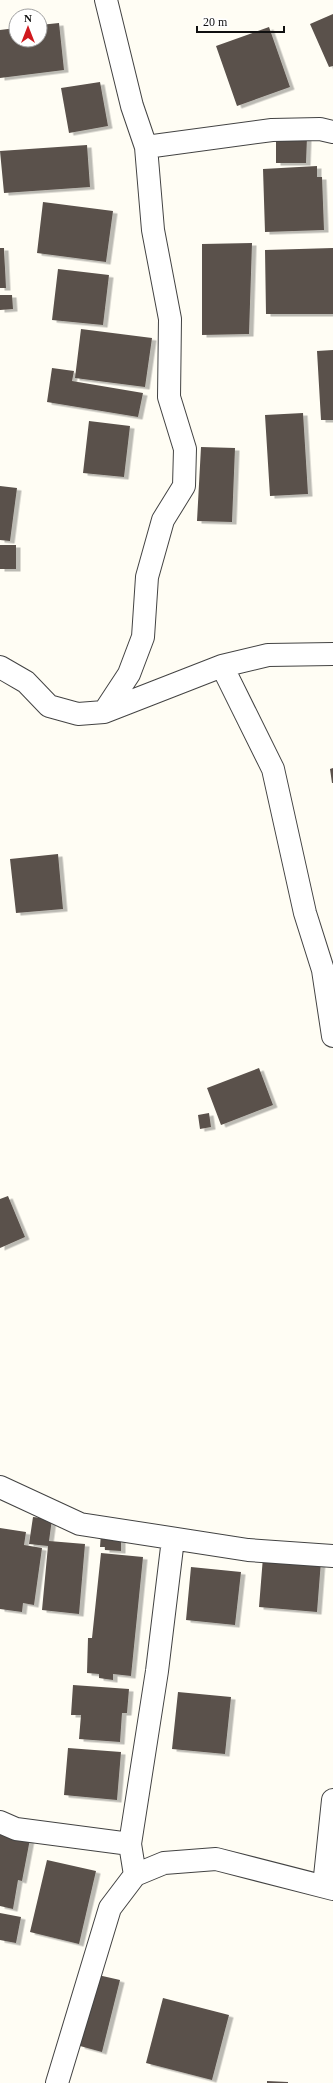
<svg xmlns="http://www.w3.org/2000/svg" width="333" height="2083" viewBox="0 0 333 2083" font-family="'Times New Roman',serif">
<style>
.building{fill:#5a514b;filter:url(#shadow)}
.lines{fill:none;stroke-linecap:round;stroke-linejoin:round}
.minor-casing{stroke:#434343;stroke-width:24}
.minor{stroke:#fff;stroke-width:22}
</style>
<defs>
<filter id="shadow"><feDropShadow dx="4.5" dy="2.5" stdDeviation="0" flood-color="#0004"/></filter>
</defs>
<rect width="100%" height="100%" fill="#fffdf4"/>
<path class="building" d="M333 14V66L329 67 310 24Z
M59 23 64 70 0 78V30L16 28V40H40V25Z
M269 27 290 87 237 106 216 46Z
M100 82 108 126 69 133 61 88Z
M276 137H307L306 163H276Z
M87 145 90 187 4 193 0 151Z
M317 166V177H322L324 230 265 232 263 169Z
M43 202 113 211 106 262 37 253Z
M252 243 249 334 202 335V244Z
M0 248H4L6 288H0Z
M333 248V314H266L265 250Z
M58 269 109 275 103 325 52 320Z
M0 295H12L13 309 0 310Z
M81 329 152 338 145 387 75 378Z
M333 350V420H321L317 351Z
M52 368 74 371 72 381 143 393 138 417 47 402Z
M303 413 308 494 270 496 265 415Z
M89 421 130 426 124 477 83 473Z
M201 447 235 448 232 522 197 521Z
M0 486 17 488 10 541 0 540Z
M0 545H16V569H0Z
M333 768V783H332L330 769Z
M58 854 63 909 16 913 10 859Z
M259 1068 273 1105 221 1125 207 1088Z
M209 1113 211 1127 200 1129 198 1115Z
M8 1196 25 1237 0 1248V1199Z
M33 1517 52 1519 49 1541 85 1544 79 1614 42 1610 48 1546 29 1544Z
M0 1528 26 1532 24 1545 42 1548 34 1605 23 1603 22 1612 0 1609Z
M101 1533 121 1534V1551L105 1550V1547H100Z
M101 1553 143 1557 131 1676 113 1674V1680L99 1678V1674L87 1673 88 1638H92Z
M263 1557 321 1561 317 1612 259 1607Z
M191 1567 241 1572 235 1625 186 1620Z
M73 1685 129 1689 127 1713H122L120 1742 79 1739 81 1715H71Z
M178 1692 231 1697 225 1754 172 1749Z
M68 1748 121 1752 117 1800 64 1795Z
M0 1833 30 1839 22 1881 18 1880 13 1909 0 1906Z
M47 1860 96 1871 79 1944 30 1932Z
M0 1913 21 1917 16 1943 0 1940Z
M98 1975 120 1980 102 2052 80 2046Z
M163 1998 229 2015 212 2080 146 2063Z
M267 2081 288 2082V2083H267Z"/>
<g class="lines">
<g class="minor-casing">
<path id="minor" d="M146 147 272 130 320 129 333 132
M222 666 273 769 305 913 323 970 333 1036
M0 667 26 682 49 706 78 714 104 712 222 666 268 655 333 654
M104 712 129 674 143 637 147 577 163 520 184 486 185 449 169 397 170 319 153 230 146 147 132 106 106 0
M0 1487 80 1524 248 1550 333 1556
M0 1822 16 1829 130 1844
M135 1875 130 1844 157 1671 173 1539
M324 1886 333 1800
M57 2083 110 1908 135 1875 164 1863 216 1859 333 1889"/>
</g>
<use href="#minor" class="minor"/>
</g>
<g transform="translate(28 28)"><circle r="19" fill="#ffffff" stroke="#9f9f9f"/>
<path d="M0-3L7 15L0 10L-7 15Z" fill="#d0191e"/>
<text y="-6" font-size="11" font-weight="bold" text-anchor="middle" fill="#101010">N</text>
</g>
<path d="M197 26v6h87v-6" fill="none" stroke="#101010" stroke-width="2"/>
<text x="203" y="26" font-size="12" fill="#101010" stroke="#ffffff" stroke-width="3" paint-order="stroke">20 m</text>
</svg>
